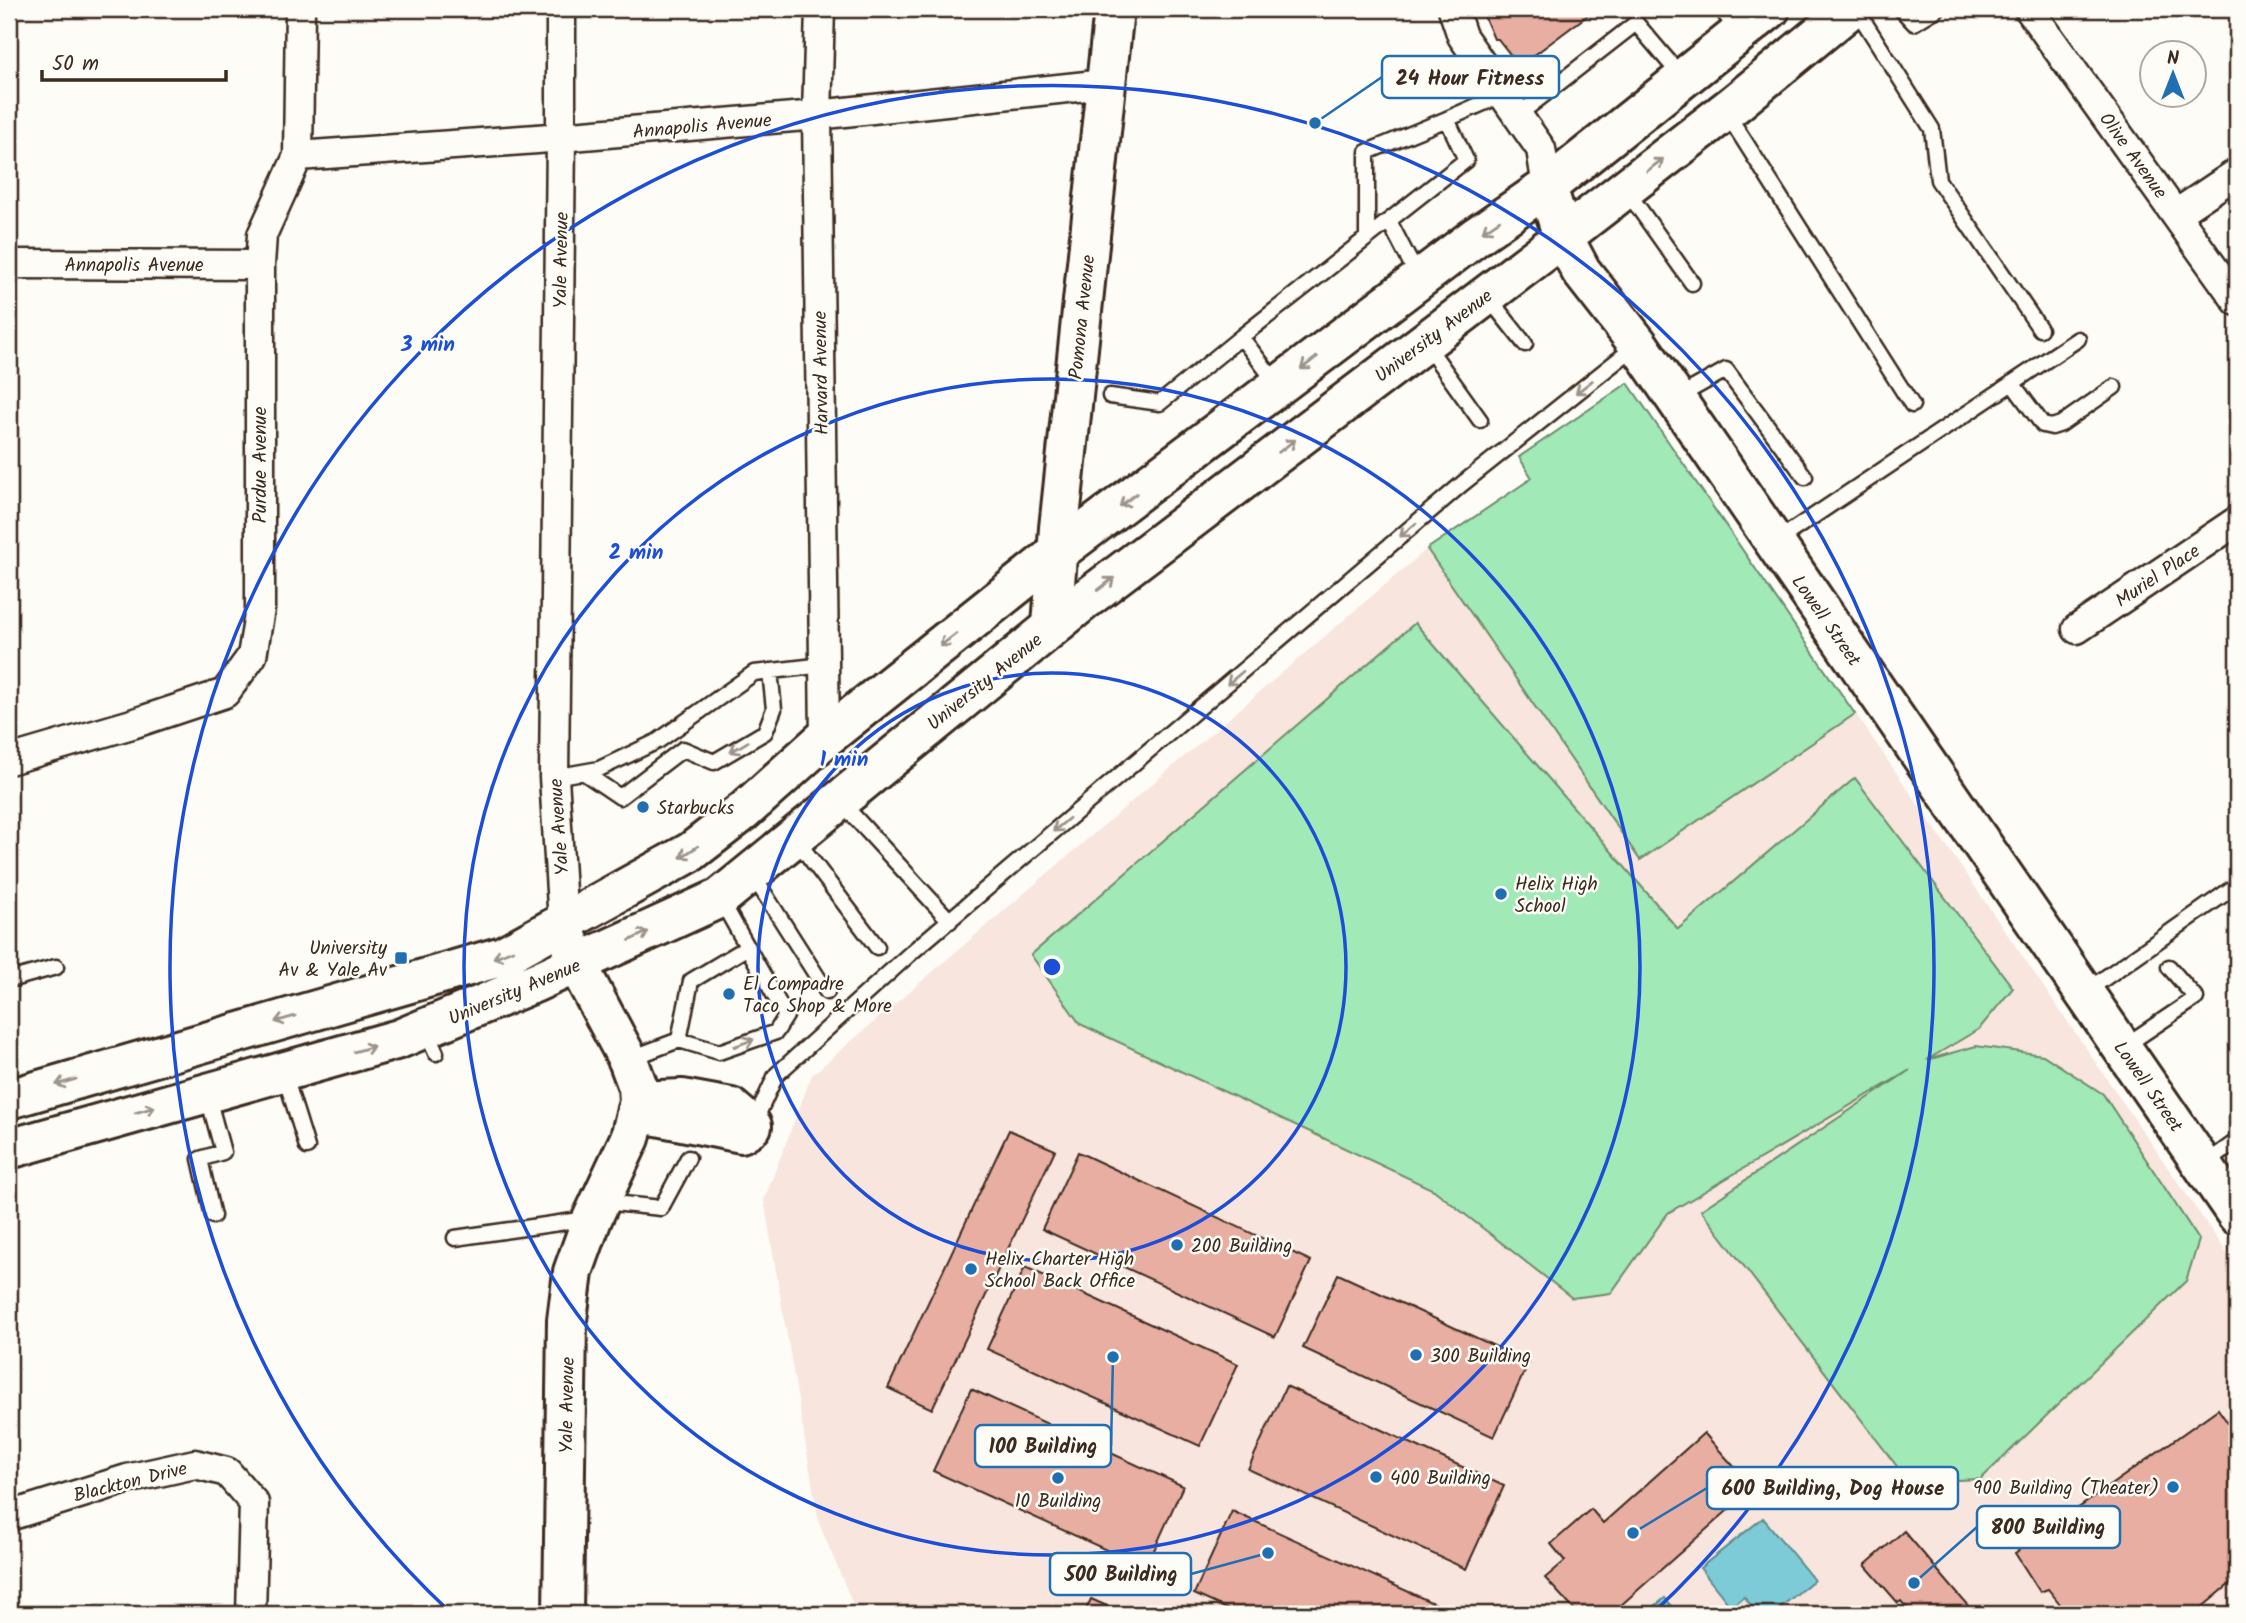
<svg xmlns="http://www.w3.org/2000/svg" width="2246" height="1623" viewBox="0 0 2246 1623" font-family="Kalam,sans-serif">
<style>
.built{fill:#f7e5de}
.green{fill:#a1e9b7;stroke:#6e8a6a;stroke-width:2}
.water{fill:#7bcbd7;stroke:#618b8d;stroke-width:2}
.building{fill:#e8aea2;stroke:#3b2a1e;stroke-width:2}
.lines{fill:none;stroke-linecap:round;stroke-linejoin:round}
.lane-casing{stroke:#3b2a1e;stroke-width:19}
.street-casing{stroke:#3b2a1e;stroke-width:33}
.secondary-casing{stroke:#3b2a1e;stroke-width:44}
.primary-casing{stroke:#3b2a1e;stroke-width:44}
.lane{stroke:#fdfcf7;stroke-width:14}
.street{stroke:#fdfcf7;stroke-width:28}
.secondary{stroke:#fdfcf7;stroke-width:38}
.primary{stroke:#fdfcf7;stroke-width:38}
.oneway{stroke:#9c938a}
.ring{fill:none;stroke:#1d4ed8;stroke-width:3.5}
.poi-dot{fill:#1f6fb2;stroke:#fdfcf7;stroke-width:2.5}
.labels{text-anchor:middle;stroke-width:5;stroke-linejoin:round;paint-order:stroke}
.street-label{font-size:19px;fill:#3b2a1e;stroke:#fdfcf7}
.poi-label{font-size:19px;fill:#3b2a1e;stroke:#fdfcf7;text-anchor:start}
.centre{fill:#1d4ed8;stroke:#fdfcf7;stroke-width:3.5}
.ring-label{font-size:21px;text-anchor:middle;font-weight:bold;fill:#1d4ed8;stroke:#fdfcf7;stroke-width:5;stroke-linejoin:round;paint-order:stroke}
.leader{fill:none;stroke:#1f6fb2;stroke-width:2.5}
.callout-dot{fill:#1f6fb2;stroke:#fdfcf7;stroke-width:2.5}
.callout{fill:#fdfcf7;stroke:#1f6fb2;stroke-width:2.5}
.callout-label{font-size:21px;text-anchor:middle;font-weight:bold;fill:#3b2a1e}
</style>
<rect width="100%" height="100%" fill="#fdfcf7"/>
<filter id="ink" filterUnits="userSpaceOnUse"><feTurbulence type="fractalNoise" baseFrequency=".0143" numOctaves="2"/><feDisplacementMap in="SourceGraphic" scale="14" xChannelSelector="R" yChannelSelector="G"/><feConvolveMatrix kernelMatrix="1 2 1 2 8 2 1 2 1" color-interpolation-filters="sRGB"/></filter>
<g filter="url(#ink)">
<path class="built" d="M1628 383 2237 1268V1614H857L819 1523 764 1200 812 1075 1427 549 1532 478 1519 457Z"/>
<path class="green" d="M1628 383 1855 714 1640 860 1427 549 1532 478 1519 457Z
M1415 623 1678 929 1855 778 2013 988 1979 1029 1927 1060 1976 1046 2043 1055 2103 1094 2199 1240 2186 1281 1981 1479 1909 1482 1701 1210 1910 1070 1668 1213 1611 1293 1572 1298 1434 1190 1080 1024 1031 955Z"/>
<path class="water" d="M1763 1518 1814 1580 1772 1614H1758L1744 1597 1731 1607 1700 1568Z
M1665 1598 1679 1614H1645Z"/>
<path class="building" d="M1481 9H1596L1529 59 1513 58 1498 39H1494Z
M1009 1130 1055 1150 932 1409 888 1388Z
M1078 1152 1311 1261 1275 1337 1042 1229Z
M1025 1267 1238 1364 1200 1446 987 1349Z
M1338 1274 1529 1362 1494 1437 1303 1348Z
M1286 1386 1504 1486 1466 1569 1248 1469Z
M971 1389 1183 1486 1146 1568 933 1471Z
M2218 1409 2237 1436V1537L2235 1538 2237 1541V1578L2194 1614H2048L2060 1604 2048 1589 2040 1592 2015 1553Z
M1704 1433 1753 1488 1611 1614H1578L1545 1578 1565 1561 1551 1544 1591 1509 1603 1523Z
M1232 1511 1444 1608 1441 1614H1238L1194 1594Z
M1904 1531 1975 1614H1912L1901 1601 1898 1603 1865 1565Z
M1091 1599 1125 1614H1084Z"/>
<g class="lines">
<g class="lane-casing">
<path id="lane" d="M1722 9 1737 32
M1856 9 1932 129 1938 180 2040 329
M1901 9 1914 23 1937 9
M1726 112 1912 405
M1518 115 1636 23 1681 76
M1447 119 1504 94
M1626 190 1692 283
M1389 221 1419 279
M1487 296 1525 344
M1241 337 1466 160 1447 119 1367 152V238
M1425 343 1480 420
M2012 383 2043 425 2052 427 2061 424 2114 387
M1110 396 1160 403 1241 337 1278 385
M1676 398 1726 370 1805 477
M1775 542 2078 339
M583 772 620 797 683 749 714 762 765 732 774 709 770 671
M554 777 599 769 658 741 754 673 824 665
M840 801 950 921
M795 838 877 947
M752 874 827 992
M9 980 56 967
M2085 992 2237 885
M425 1029 436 1053
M679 1040 691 981 748 947
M2123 1047 2196 998 2169 967
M629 1059 679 1040 719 1052 776 1032 786 1016 721 900
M284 1073 307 1147
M207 1094 223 1152 200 1159 213 1216
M753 1125 776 1075 912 952 1462 484 1637 345
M2204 1165 2237 1141
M604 1202 661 1208 688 1158
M455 1238 587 1219"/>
</g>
<g class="street-casing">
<path id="street" d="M561 9V137L554 777 563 924
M820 9 817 115 825 738
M1453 9 1462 36 1541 149 1547 187
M2029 9 2237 301
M298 156 537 139 817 115 1105 84
M2176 214 2237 173
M9 264 260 265
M2077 629 2237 521
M9 760 132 724 225 693 252 656 260 609V265L262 235 298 156 300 9
M9 1516 127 1479 195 1464 227 1472 254 1503 251 1614"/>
</g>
<g class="secondary-casing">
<path id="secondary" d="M1547 187 1563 237 1581 271 1638 344 2237 1215
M1052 626 1059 528 1114 9
M637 1112 741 1133 752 1126 731 1108 682 1099 639 1101
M563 1614 567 1320 573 1272 592 1219 630 1138 639 1101 638 1087 628 1060 577 964 563 924"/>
</g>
<g class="primary-casing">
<path id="primary" d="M9 1099 503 956 691 852 744 811 825 738 1057 553 1478 235 1547 187 1770 9
M9 1149 399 1039 534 983 720 898 1085 600 1541 254 1736 103 1850 9"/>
</g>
<use href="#lane" class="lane"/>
<use href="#street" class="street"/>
<use href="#secondary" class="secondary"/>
<use href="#primary" class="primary"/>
</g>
<defs><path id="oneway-shaft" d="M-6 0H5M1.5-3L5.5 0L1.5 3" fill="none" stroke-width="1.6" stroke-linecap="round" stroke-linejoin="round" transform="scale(1.75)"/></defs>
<g class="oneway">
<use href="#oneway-shaft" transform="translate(1655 165) rotate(-38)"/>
<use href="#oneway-shaft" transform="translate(1491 226) rotate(146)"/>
<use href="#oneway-shaft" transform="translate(1309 363) rotate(143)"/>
<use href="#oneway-shaft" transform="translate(1584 387) rotate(142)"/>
<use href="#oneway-shaft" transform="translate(1287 446) rotate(-37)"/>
<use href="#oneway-shaft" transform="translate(1128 500) rotate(143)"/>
<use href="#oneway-shaft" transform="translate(1408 530) rotate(140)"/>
<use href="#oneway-shaft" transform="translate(1106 584) rotate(-38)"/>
<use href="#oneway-shaft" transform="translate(948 640) rotate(142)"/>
<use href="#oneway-shaft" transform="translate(1235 678) rotate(140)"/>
<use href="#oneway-shaft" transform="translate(739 747) rotate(149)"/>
<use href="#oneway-shaft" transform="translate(1061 825) rotate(140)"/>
<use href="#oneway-shaft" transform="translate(689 852) rotate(147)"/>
<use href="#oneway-shaft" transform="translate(639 936) rotate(-25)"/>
<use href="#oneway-shaft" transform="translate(503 954) rotate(158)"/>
<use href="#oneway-shaft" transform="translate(285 1019) rotate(164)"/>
<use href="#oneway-shaft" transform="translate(744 1043) rotate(-20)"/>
<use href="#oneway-shaft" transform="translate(364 1049) rotate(-16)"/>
<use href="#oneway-shaft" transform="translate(66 1082) rotate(164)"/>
<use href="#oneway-shaft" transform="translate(145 1110) rotate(-16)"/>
</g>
</g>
<g class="ring">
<circle cx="1052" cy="967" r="294"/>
<circle cx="1052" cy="967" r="588"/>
<path d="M450 1612A882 882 0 1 1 1654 1612"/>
</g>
<g class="poi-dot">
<circle cx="643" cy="807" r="7"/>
<circle cx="1501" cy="894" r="7"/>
<rect x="394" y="951" width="14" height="14" rx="3.5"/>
<circle cx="729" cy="994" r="7"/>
<circle cx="1177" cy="1245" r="7"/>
<circle cx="971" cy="1269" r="7"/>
<circle cx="1416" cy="1355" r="7"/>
<circle cx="1376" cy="1477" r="7"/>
<circle cx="1058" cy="1478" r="7"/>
<circle cx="2173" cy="1487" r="7"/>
</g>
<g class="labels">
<g class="street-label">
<text transform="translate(702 125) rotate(-5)" y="7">Annapolis Avenue</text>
<text transform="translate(2134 155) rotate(54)" y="7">Olive Avenue</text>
<text transform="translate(560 260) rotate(-89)" y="7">Yale Avenue</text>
<text x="134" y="271">Annapolis Avenue</text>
<text transform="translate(1081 317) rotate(-84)" y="7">Pomona Avenue</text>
<text transform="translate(1433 335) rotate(-37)" y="7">University Avenue</text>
<text transform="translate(820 373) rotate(-91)" y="7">Harvard Avenue</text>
<text transform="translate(259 465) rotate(-90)" y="7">Purdue Avenue</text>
<text transform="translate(2157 575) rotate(-34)" y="7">Muriel Place</text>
<text transform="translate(1827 620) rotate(55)" y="7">Lowell Street</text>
<text transform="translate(984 681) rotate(-39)" y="7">University Avenue</text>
<text transform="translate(558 827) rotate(-94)" y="7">Yale Avenue</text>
<text transform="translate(514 991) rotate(-23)" y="7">University Avenue</text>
<text transform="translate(2149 1086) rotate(55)" y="7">Lowell Street</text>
<text transform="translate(566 1405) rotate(-89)" y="7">Yale Avenue</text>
<text transform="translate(130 1481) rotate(-14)" y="7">Blackton Drive</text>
</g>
<g class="poi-label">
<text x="657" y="814">Starbucks</text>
<text x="1515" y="890">Helix High<tspan x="1515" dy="22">School</tspan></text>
<text x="387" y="954" text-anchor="end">University<tspan x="387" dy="22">Av &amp; Yale Av</tspan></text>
<text x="743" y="990">El Compadre<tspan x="743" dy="22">Taco Shop &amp; More</tspan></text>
<text x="1191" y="1252">200 Building</text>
<text x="985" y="1265">Helix Charter High<tspan x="985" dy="22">School Back Office</tspan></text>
<text x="1430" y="1362">300 Building</text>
<text x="1390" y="1484">400 Building</text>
<text x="2159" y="1494" text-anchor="end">900 Building (Theater)</text>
<text x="1058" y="1507" text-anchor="middle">10 Building</text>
</g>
</g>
<circle cx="1052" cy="967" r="10" class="centre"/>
<g class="ring-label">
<text x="428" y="351">3 min</text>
<text x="636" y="559">2 min</text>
<text x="844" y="766">1 min</text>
</g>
<path class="leader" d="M1315 123L1382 77M1113 1357L1111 1446M1633 1533L1707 1488M1914 1583L1977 1527M1268 1553L1191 1574"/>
<g class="callout-dot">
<circle cx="1315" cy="123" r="7"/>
<circle cx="1113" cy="1357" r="7"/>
<circle cx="1633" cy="1533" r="7"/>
<circle cx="1914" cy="1583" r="7"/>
<circle cx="1268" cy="1553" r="7"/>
</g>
<g class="callout">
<rect x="1382" y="56" width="177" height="42" rx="7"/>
<rect x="975" y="1425" width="136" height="42" rx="7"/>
<rect x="1707" y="1467" width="251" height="42" rx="7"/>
<rect x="1977" y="1506" width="143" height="42" rx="7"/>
<rect x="1050" y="1553" width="141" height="42" rx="7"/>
</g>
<g class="callout-label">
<text x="1470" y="85">24 Hour Fitness</text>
<text x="1043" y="1453">100 Building</text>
<text x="1833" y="1495">600 Building, Dog House</text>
<text x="2048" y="1534">800 Building</text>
<text x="1121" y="1581">500 Building</text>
</g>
<rect width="2246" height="1623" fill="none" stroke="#fdfcf7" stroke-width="35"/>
<rect x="18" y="18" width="2211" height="1588" fill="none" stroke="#3b2a1e" stroke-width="2.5" filter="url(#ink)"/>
<g transform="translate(2173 74)"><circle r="33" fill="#fdfcf7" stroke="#afa8a0" stroke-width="2"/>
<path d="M0-5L12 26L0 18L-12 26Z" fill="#1f6fb2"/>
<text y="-10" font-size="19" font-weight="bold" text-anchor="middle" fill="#3b2a1e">N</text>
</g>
<path d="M42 70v10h184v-10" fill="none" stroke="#3b2a1e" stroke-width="3.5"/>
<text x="52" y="70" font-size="21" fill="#3b2a1e" stroke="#fdfcf7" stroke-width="5" paint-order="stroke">50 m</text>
</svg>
